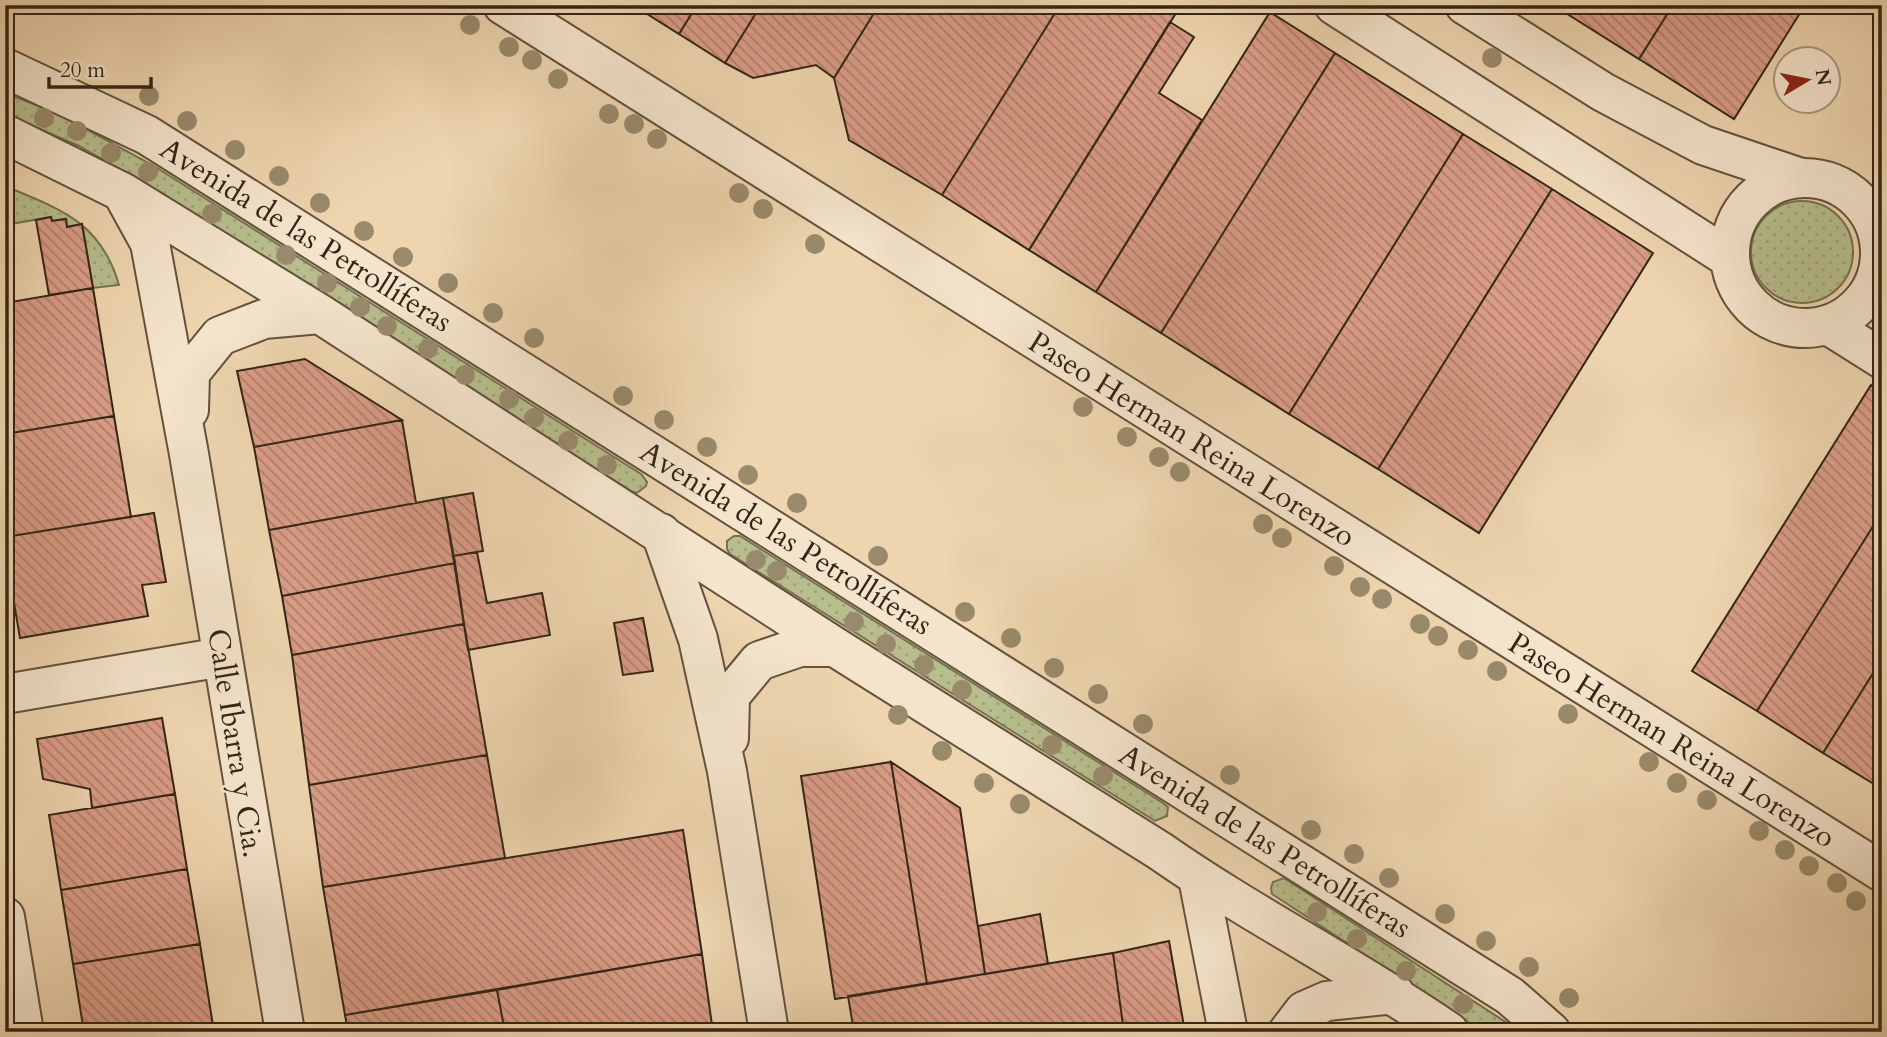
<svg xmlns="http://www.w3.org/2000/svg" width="1887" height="1037" viewBox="0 0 1887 1037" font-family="Cardo,serif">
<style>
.garden{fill:url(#garden-dots);stroke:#757252;stroke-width:2}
.building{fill:url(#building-back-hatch);stroke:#332617;stroke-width:2}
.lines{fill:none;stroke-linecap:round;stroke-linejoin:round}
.minor-casing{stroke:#62523d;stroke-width:42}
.minor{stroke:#f4e4cb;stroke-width:38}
.tree{fill:#998a6b}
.labels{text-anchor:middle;stroke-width:5;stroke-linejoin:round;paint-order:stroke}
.street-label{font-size:30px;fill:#332617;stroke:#f4e4cb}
</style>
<defs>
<pattern id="garden-dots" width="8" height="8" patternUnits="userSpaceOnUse" patternTransform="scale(1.75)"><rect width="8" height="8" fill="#b7bd8c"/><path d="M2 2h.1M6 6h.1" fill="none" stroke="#9ea278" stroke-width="1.8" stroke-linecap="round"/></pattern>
<pattern id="building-back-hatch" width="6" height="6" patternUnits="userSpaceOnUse" patternTransform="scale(1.75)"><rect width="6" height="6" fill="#da9c86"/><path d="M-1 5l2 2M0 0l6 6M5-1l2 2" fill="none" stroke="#b17f6d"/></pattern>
</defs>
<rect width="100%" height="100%" fill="#eed5af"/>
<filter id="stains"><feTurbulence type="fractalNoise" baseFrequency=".00286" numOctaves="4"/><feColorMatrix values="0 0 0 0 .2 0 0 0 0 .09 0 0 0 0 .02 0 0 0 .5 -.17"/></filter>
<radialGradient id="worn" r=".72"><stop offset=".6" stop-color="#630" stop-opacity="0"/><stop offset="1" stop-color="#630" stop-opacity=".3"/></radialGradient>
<path class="garden" d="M5 93 57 113 154 166 641 474 647 482 646 486 637 493 631 491 123 171 79 146 5 114Z
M5 186C60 209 101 222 119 285L93 288 82 224 67 227 65 219 52 221 51 217 5 225Z
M1751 252a51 51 0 1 1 102 0a51 51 0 1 1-102 0Z
M734 536H740L1163 803 1168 807 1167 816 1155 821 730 554 727 549V541Z
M1284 878 1521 1032H1483L1272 894 1271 888 1273 882Z"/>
<path class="building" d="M633 5H697L679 34Z
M697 5H761L725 63 679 34Z
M761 5H879L834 78 816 65 753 78 725 63Z
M879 5H1060L942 195 849 140 834 78Z
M1060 5H1181L1029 250 942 195Z
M1553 5H1673L1639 59Z
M1673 5H1805L1734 119 1639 59Z
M1270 12 1335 53 1161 333 1096 292Z
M1170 22 1194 37 1159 93 1202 120 1096 292 1029 250Z
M1335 53 1463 134 1289 414 1161 333Z
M1463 134 1552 189 1378 469 1289 414Z
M1552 189 1653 253 1479 533 1378 469Z
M51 217 52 221 66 219 67 227 82 224 93 288 49 295 36 220Z
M93 288 114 416 5 434V303Z
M305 359 402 420 254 447 237 371Z
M1871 385 1882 392V512L1757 711 1692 671Z
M114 416 131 517 5 537V434Z
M402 420 416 503 269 530 254 447Z
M473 493 483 551 453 556 443 498Z
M443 498 455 563 282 596 269 530Z
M1882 512V659L1823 753 1757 711Z
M154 513 166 582 142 585 148 616 20 638 5 550V537Z
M477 552 487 603 542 593 550 635 468 650 453 556Z
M455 563 464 624 292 655 282 596Z
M643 618 653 671 623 675 614 623Z
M464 624 487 755 309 785 292 655Z
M1882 659V789L1823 753Z
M162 718 175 794 92 808 90 789 43 779 37 739Z
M487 755 505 858 323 887 309 785Z
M891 762 960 808 985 974 927 984Z
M891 762 927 984 835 999 801 776Z
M175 794 187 869 61 890 49 815Z
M683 830 702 954 345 1015 323 887Z
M187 869 200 944 73 964 61 890Z
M1040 914 1048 964 985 974 978 926Z
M1169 941 1185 1032H1124L1113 953Z
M200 944 214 1032H84L73 964Z
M1113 953 1124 1032H854L848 996Z
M702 954 712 1025 675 1032H505L497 990Z
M497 990 505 1032H348L345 1015Z"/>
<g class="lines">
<g class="minor-casing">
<path id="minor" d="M503 5 1882 872
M1334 5 1729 258
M1465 5 1603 92 1703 145 1798 177
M5 68 147 135 1510 996 1551 1032
M5 134 122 192 320 314 835 647 1160 851C1253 916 1355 967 1449 1032
M1730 253a75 75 0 1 1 150 0a75 75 0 1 1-150 0Z
M123 194 150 243 189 454 285 1032
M1828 325 1882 359
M189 410 190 373 220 336 264 319 320 314
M661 533 698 639 727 771 769 1032
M5 694 222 657
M729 738 730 696 759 661 800 647H835
M1198 878 1228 1032
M5 917 24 1032
M1288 1032 1304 1011 1327 1001 1395 994"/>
</g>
<use href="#minor" class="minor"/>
</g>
<g class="tree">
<circle cx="470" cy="25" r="10"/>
<circle cx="509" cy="47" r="10"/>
<circle cx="1492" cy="58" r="10"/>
<circle cx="532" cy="60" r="10"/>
<circle cx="558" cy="79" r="10"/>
<circle cx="149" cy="96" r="10"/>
<circle cx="609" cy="114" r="10"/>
<circle cx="44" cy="118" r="10"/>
<circle cx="187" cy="121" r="10"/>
<circle cx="634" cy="124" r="10"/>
<circle cx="77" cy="131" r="10"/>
<circle cx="657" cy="139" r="10"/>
<circle cx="235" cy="150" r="10"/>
<circle cx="111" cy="153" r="10"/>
<circle cx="148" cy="172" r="10"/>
<circle cx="279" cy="176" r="10"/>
<circle cx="739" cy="193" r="10"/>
<circle cx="320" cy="203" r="10"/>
<circle cx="763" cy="209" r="10"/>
<circle cx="212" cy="214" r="10"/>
<circle cx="364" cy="231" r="10"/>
<circle cx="815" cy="244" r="10"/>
<circle cx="286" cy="255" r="10"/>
<circle cx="403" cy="257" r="10"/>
<circle cx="327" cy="283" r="10"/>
<circle cx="448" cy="283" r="10"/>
<circle cx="360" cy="307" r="10"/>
<circle cx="493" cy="313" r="10"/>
<circle cx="387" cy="326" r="10"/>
<circle cx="534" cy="338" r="10"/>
<circle cx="428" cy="349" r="10"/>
<circle cx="465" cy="375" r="10"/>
<circle cx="623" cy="396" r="10"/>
<circle cx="509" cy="399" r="10"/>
<circle cx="1083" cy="407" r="10"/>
<circle cx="534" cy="418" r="10"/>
<circle cx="664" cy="420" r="10"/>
<circle cx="1127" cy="437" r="10"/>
<circle cx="568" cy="441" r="10"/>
<circle cx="707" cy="447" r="10"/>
<circle cx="1159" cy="457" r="10"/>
<circle cx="607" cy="465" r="10"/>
<circle cx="1180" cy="472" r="10"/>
<circle cx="748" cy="475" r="10"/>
<circle cx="797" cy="503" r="10"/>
<circle cx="1263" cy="524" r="10"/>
<circle cx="1282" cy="538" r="10"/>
<circle cx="878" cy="556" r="10"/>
<circle cx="756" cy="560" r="10"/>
<circle cx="1334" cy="566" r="10"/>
<circle cx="777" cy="571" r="10"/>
<circle cx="1360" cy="587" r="10"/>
<circle cx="1382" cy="599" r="10"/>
<circle cx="965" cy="612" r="10"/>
<circle cx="854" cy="622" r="10"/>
<circle cx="1420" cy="624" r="10"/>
<circle cx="1438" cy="636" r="10"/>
<circle cx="1011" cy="638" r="10"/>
<circle cx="886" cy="644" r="10"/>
<circle cx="1468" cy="650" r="10"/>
<circle cx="924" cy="665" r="10"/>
<circle cx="1054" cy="668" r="10"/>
<circle cx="1497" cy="671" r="10"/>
<circle cx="962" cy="690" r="10"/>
<circle cx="1098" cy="694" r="10"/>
<circle cx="1568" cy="714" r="10"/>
<circle cx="898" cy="715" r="10"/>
<circle cx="1143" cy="724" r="10"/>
<circle cx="1052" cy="745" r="10"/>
<circle cx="942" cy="751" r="10"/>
<circle cx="1649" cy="762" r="10"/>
<circle cx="1230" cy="775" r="10"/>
<circle cx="1103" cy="776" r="10"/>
<circle cx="984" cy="783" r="10"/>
<circle cx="1677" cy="783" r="10"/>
<circle cx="1707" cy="800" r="10"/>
<circle cx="1020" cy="804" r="10"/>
<circle cx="1311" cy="830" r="10"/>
<circle cx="1759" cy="831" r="10"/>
<circle cx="1785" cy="850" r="10"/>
<circle cx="1354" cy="854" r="10"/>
<circle cx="1809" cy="866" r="10"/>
<circle cx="1389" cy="878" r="10"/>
<circle cx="1837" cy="883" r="10"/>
<circle cx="1856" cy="901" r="10"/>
<circle cx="1317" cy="912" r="10"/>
<circle cx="1445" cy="914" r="10"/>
<circle cx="1357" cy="939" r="10"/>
<circle cx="1486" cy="941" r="10"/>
<circle cx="1529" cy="967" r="10"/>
<circle cx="1406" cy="971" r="10"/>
<circle cx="1569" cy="998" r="10"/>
<circle cx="1463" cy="1004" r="10"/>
</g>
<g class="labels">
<g class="street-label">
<text transform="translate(306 235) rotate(32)" y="10">Avenida de las Petrollíferas</text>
<text transform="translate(1192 439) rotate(32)" y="10">Paseo Herman Reina Lorenzo</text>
<text transform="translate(786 538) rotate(32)" y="10">Avenida de las Petrollíferas</text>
<text transform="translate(1672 740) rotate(32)" y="10">Paseo Herman Reina Lorenzo</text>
<text transform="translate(236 743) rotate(81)" y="10">Calle Ibarra y Cia.</text>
<text transform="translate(1265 841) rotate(32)" y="10">Avenida de las Petrollíferas</text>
</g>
</g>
<rect width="1887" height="1037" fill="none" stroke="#eed5af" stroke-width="28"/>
<rect x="7" y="7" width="1873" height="1023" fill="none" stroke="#332617" stroke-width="3.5"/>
<rect x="14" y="14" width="1859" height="1009" fill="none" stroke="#332617" stroke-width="2"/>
<g transform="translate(1807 80) rotate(80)"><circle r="33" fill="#f4e4cb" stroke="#a79883" stroke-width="2"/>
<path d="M0-5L12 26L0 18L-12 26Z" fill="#8f2418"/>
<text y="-10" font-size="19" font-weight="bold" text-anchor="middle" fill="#332617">N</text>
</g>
<path d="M49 77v10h102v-10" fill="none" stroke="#332617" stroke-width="3.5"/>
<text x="60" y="77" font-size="21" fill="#332617" stroke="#f4e4cb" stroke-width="5" paint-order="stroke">20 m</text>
<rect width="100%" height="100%" filter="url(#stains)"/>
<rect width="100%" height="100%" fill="url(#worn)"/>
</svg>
